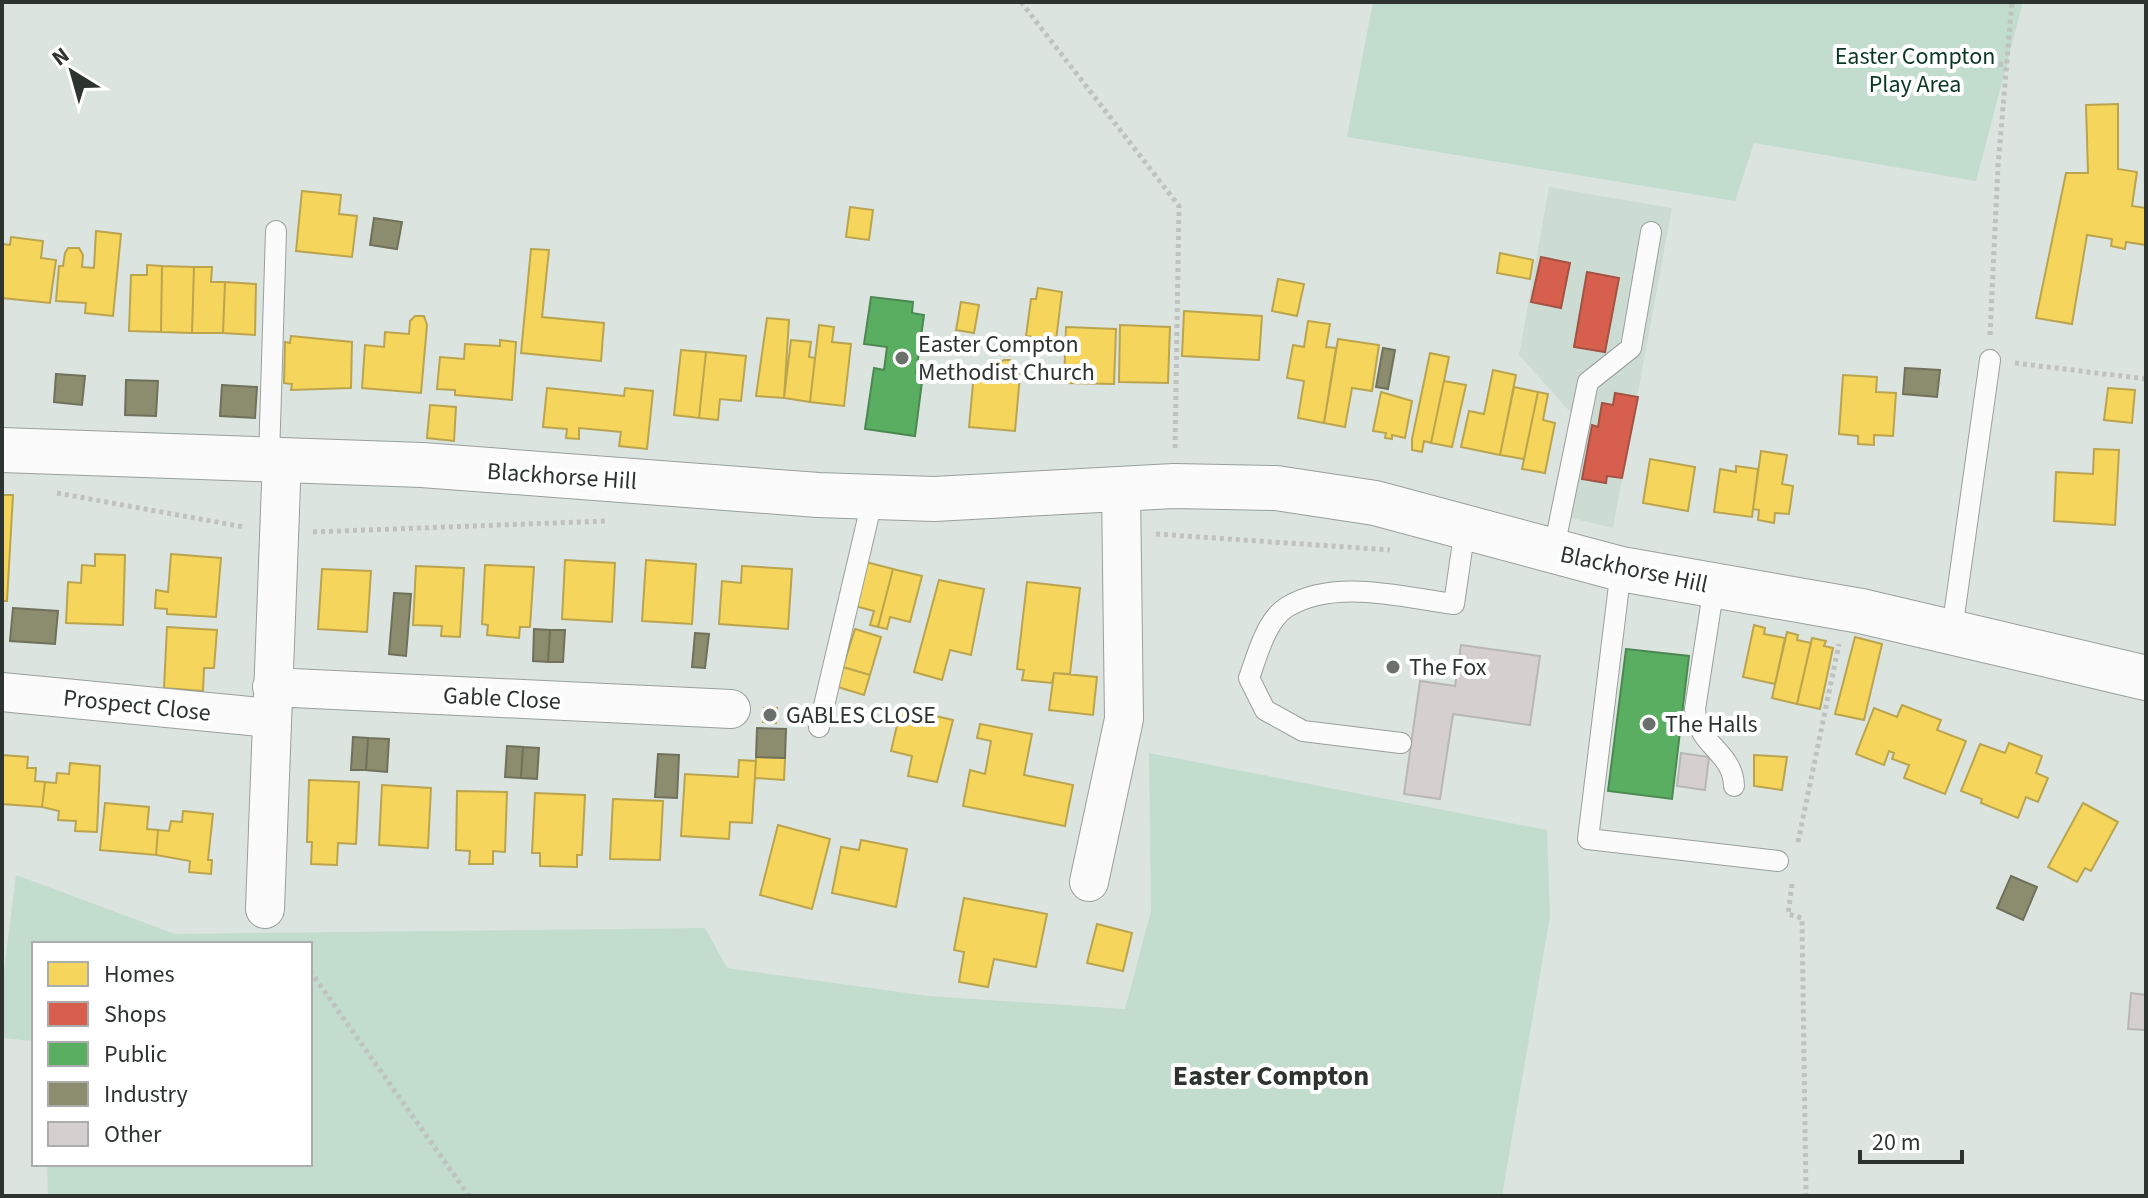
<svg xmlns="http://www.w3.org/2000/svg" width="2148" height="1198" viewBox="0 0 2148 1198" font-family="'Source Sans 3',sans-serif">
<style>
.built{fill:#ccdcd3}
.green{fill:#c2dcce}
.homes{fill:#f6d55c;stroke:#baa44e;stroke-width:2}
.shops{fill:#d6604d;stroke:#a35244;stroke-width:2}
.public{fill:#5aae61;stroke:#4c8952;stroke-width:2}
.industry{fill:#8c8c6e;stroke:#70715b;stroke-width:2}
.building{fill:#d6cfcf;stroke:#b7b7b6;stroke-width:2}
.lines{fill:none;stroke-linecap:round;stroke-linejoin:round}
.lane-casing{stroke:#999f9c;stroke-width:22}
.street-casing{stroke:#999f9c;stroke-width:40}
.secondary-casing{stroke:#999f9c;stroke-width:46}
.path{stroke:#bfc2c0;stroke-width:5;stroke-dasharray:4 4;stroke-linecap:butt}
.lane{stroke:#fafbfa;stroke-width:20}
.street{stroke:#fafbfa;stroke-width:38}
.secondary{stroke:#fafbfa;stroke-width:44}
.poi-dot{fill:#6a716d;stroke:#fff;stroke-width:3}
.labels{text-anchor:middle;stroke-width:8;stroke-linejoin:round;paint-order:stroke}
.park-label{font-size:24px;fill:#0a3724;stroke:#fff}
.poi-label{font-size:24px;fill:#2d332f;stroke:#fff;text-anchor:start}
.street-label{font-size:24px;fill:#2d332f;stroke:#fff}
.quarter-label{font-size:28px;font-weight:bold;fill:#2d332f;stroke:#fff}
</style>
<rect width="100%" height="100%" fill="#dce4e0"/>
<path class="built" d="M1549 187 1672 208 1613 528 1551 513 1571 413 1519 355Z"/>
<path class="green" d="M1373 2H2023L1976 181 1754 143 1735 201 1347 137Z
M1149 753 1547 830 1550 916 1502 1196H48L47 1164H310V944H34V1041L2 1038V987L16 875 175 934 705 928 727 968 928 996 1125 1009 1151 911Z"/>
<path class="homes" d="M2118 104V169L2137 172 2132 206 2146 208V245L2126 242 2125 249 2111 246 2112 239 2087 235 2072 324 2036 318 2066 173H2088L2086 105Z
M302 191 341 195 339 214 357 216 352 257 296 251Z
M850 207 873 210 869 240 846 237Z
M96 231 121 234 113 316 85 313 86 303 56 301 59 266H63L65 253 68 248H79L83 255 82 267 94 268Z
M11 237 43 241 41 258 56 260 50 303 2 298V244L10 245Z
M531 249 549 250 542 317 604 323 601 361 521 353Z
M1500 253 1533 260 1530 279 1497 273Z
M147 265 162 266 161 332 129 331 131 275H147Z
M162 266 194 267 192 333 161 332Z
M194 267H212L211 282H225L223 333H192Z
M1278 279 1304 284 1297 316 1272 311Z
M225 282 256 284 255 335 223 333Z
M1038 288 1062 292 1056 340 1026 336 1031 299H1036Z
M961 302 979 305 974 333 956 330Z
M1184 311 1262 316 1259 360 1182 356Z
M415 316H424L427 325 421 393 362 388 365 345 384 347 385 332 409 334 410 321Z
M767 318 789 320 784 398 756 396Z
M1308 321 1330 324 1326 347 1336 348 1324 423 1298 418 1304 381 1287 378 1293 345 1304 347Z
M819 325 834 327 832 342 851 344 844 406 810 402Z
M1120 325 1170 327 1168 383 1119 382Z
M1066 327 1116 329 1114 384 1064 383Z
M291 336 352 342 351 388 291 390 292 384 284 383 285 342 290 343Z
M1338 339 1379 345 1372 391 1352 388 1345 427 1324 423Z
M500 340 516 342 512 400 455 395V390L437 389 440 357 464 359 465 344 500 346Z
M791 340 811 342 809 357 815 358 810 402 784 398Z
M681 350 706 352 699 418 674 415Z
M706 352 746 356 741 401 720 399 718 420 699 418Z
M1430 353 1449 357 1431 443 1424 441 1422 452 1412 450V439Z
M1004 360H1010L1020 375 1015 431 969 427 974 373 995 375 996 366Z
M1493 370 1516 375 1500 455 1461 447 1469 411 1484 414Z
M1843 375 1877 377 1876 392 1896 393 1893 436 1874 435V445L1858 444V436L1839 434Z
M1444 381 1466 385 1452 447 1431 443Z
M1514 387 1538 392 1524 459 1500 455Z
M547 388 624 396 625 388 653 391 647 449 619 446 621 432 579 428V439L566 438 567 429 543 427Z
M2108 388 2135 390 2132 423 2104 420Z
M1381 392 1412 401 1405 438 1392 435V439L1385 438 1386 433 1373 431Z
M1538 392 1548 394 1543 420 1555 423 1545 473 1522 469Z
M430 405 456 407 454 441 427 438Z
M2094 449 2119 450 2115 525 2054 521 2056 472 2093 474Z
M1761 451 1787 455 1782 484 1793 486 1789 514 1775 513 1774 523 1758 520 1759 510 1753 509Z
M1650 459 1695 467 1688 511 1643 503Z
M1736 466 1758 469 1752 517 1714 512 1720 469 1736 472Z
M2 495H13L7 601H2Z
M95 554 125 555 123 625 66 623 68 582 81 583 82 565 95 566Z
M171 554 221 558 216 617 167 614V609L155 608 156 590 168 592Z
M565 560 615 563 612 622 562 619Z
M646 560 696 564 692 624 642 621Z
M866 562 893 569 878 627 870 625 874 611 855 606Z
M485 565 534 567 530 627H520L519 638 487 635 488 625 482 624Z
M416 566 464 568 460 637 441 636 442 626 413 625Z
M742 566 792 569 788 629 719 624 722 581 741 583Z
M322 569 371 571 367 632 318 629Z
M893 569 922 576 910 622 890 617 887 629 878 627Z
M939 580 984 589 971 655 950 650 942 680 914 672Z
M1027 582 1080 588 1070 674 1054 673 1052 683 1022 680 1024 670 1017 669Z
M1754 625 1765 628 1764 634 1785 638 1775 684 1743 677Z
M167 627 217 630 214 668H204L203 691 164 688Z
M855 629 881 637 870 675 843 667Z
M1787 632 1798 635 1797 640 1811 643 1797 704 1772 698Z
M1855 637 1882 644 1864 720 1835 714Z
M1812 638 1826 641 1824 646 1833 648 1820 709 1797 704Z
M843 667 870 675 864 695 838 687Z
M1054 673 1097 677 1093 715 1049 710Z
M1902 705 1941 720 1937 730 1966 741 1945 794 1904 778 1909 765 1892 759 1894 753 1889 751 1884 765 1856 754 1874 708 1897 717Z
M764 708H777L776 723 763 722Z
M901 708 953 720 937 782 908 776 912 756 891 751Z
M980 724 1032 734 1024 775 1073 785 1065 826 963 806 970 770 985 774 991 741 977 738Z
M2009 743 2042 756 2036 773 2048 778 2038 802 2026 797 2018 818 1981 803 1982 799 1961 791 1980 744 2005 753Z
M2 755 28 757 27 768H36L35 781 45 782 42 807 2 804Z
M1754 755 1787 757 1782 790 1754 786Z
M756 757 785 758 784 780 755 778Z
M739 760 756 761 752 823 730 822 729 839 681 836 685 774 738 777Z
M70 763 100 766 97 832 75 831 76 821 58 820 59 811 42 807 45 782 56 783 57 773 69 774Z
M309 780 359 782 356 844 338 843 337 865 311 864 312 842H307Z
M382 785 431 788 428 848 379 845Z
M457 791 507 792 505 852 493 851V864H469L470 851 456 850Z
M535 793 585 795 582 855H577V867L540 866V853H532Z
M613 799 663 801 660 860 610 859Z
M105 803 149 807 147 829 158 830 156 855 100 850Z
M2083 803 2118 822 2091 871 2085 868 2077 882 2048 867Z
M183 811 213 814 208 860H212L211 874 189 872 190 861 156 855 158 830 169 831 171 821 182 822Z
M778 825 830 839 812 909 760 895Z
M861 840 907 849 896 907 832 893 841 847 859 850Z
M964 898 1047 914 1036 967 994 959 988 987 959 982 964 952 954 950Z
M1097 924 1132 933 1123 971 1087 963Z"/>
<path class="shops" d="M1541 257 1570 263 1561 308 1531 302Z
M1587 272 1619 278 1605 352 1574 347Z
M1615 393 1638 397 1622 478 1607 476 1606 483 1582 479 1592 425 1598 427 1602 403 1613 405Z"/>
<path class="public" d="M871 297 913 302 912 313 924 315 916 373 923 374 915 436 865 429 874 368 884 370 887 347 864 344Z
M1626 649 1689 656 1672 799 1608 791Z"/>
<path class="industry" d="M374 218 402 222 397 249 370 245Z
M1383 348 1395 350 1388 389 1376 387Z
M1905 368 1940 370 1937 397 1903 394Z
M56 374 85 376 82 405 54 402Z
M126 380 158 381 156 416 125 415Z
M222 385 257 387 255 418 220 416Z
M394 593 411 594 406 656 389 654Z
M13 608 58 611 55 644 10 641Z
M534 629 550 630 548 662 533 661Z
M550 630H565L563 662H548Z
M695 633 709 634 705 668 692 667Z
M757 728 786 729 785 758 756 757Z
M353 737 368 738 366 770H351Z
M368 738 389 739 387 772 366 770Z
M507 746 523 747 521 778 505 777Z
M523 747 539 748 537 779 521 778Z
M658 754 679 755 677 798 655 797Z
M2011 876 2037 887 2023 920 1997 908Z"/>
<path class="building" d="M1461 645 1540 656 1530 725 1453 714 1440 799 1404 794 1420 681 1455 686Z
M1681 753 1709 757 1705 790 1677 786Z
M2131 993 2146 995V1030L2128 1029Z"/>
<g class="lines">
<g class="lane-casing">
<path id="lane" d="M269 458 276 231
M1553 553 1588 382 1631 348 1651 232
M1621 569 1588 839 1778 861
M1714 586 1695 709C1697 746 1733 751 1734 786
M1952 630 1990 360
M819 727 873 497
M1401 743 1303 731 1265 710 1249 678C1257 656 1266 620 1287 607 1334 578 1402 597 1454 604L1465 528"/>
</g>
<g class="street-casing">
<path id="street" d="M272 687 731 709
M2 692 271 718
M1089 882 1124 719 1121 489
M265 909 282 458"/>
</g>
<g class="secondary-casing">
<path id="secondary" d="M2 450 422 465 818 495 934 499 1174 486 1276 488 1375 503 1621 569 1861 611 2146 678"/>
</g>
<path class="path" d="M1021 2 1179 206 1175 449
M1967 60 2007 65
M1990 335 1998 166 2012 2
M2015 363 2146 379
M57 493 244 527
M313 532 607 521
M1156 534 1390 550
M1798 842 1839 644
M1792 884 1788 914 1802 918 1806 1196
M310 971 469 1196"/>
<use href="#lane" class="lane"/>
<use href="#street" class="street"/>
<use href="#secondary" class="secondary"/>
</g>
<g class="poi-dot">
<circle cx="902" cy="358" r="8"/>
<circle cx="1393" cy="667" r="8"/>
<circle cx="770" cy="715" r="8"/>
<circle cx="1649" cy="724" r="8"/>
</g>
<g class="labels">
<g class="park-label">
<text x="1915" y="64">Easter Compton<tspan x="1915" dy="28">Play Area</tspan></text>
</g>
<g class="poi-label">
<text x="918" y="352">Easter Compton<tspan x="918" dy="28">Methodist Church</tspan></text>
<text x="1409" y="675">The Fox</text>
<text x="786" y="723">GABLES CLOSE</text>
<text x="1665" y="732">The Halls</text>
</g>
<g class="street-label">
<text transform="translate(562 476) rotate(4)" y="8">Blackhorse Hill</text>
<text transform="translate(1634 569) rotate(12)" y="8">Blackhorse Hill</text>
<text transform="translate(502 698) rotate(3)" y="8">Gable Close</text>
<text transform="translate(137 705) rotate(6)" y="8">Prospect Close</text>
</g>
<g class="quarter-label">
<text x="1271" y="1085">Easter Compton</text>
</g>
</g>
<rect width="2148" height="1198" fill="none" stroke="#2d332f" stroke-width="8"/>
<rect x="32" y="942" width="280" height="224" fill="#ffffff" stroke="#abadac" stroke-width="2"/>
<rect x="48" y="962" width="40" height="24" fill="#f6d55c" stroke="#abadac" stroke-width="2"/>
<text x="104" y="982" font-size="24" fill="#2d332f">Homes</text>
<rect x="48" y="1002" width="40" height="24" fill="#d6604d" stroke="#abadac" stroke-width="2"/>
<text x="104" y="1022" font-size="24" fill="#2d332f">Shops</text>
<rect x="48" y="1042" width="40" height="24" fill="#5aae61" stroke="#abadac" stroke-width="2"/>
<text x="104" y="1062" font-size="24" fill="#2d332f">Public</text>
<rect x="48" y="1082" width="40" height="24" fill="#8c8c6e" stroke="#abadac" stroke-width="2"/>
<text x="104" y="1102" font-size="24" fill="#2d332f">Industry</text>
<rect x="48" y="1122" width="40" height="24" fill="#d6cfcf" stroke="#abadac" stroke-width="2"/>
<text x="104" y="1142" font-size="24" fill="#2d332f">Other</text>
<g transform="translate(72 72) rotate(323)" stroke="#ffffff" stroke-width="6" paint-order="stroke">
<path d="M0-6L14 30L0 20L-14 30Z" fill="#2d332f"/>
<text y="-12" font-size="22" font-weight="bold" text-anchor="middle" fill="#2d332f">N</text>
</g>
<path d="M1860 1150v12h102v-12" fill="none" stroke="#2d332f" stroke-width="4"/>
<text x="1872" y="1150" font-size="24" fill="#2d332f" stroke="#ffffff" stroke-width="6" paint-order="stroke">20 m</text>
</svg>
